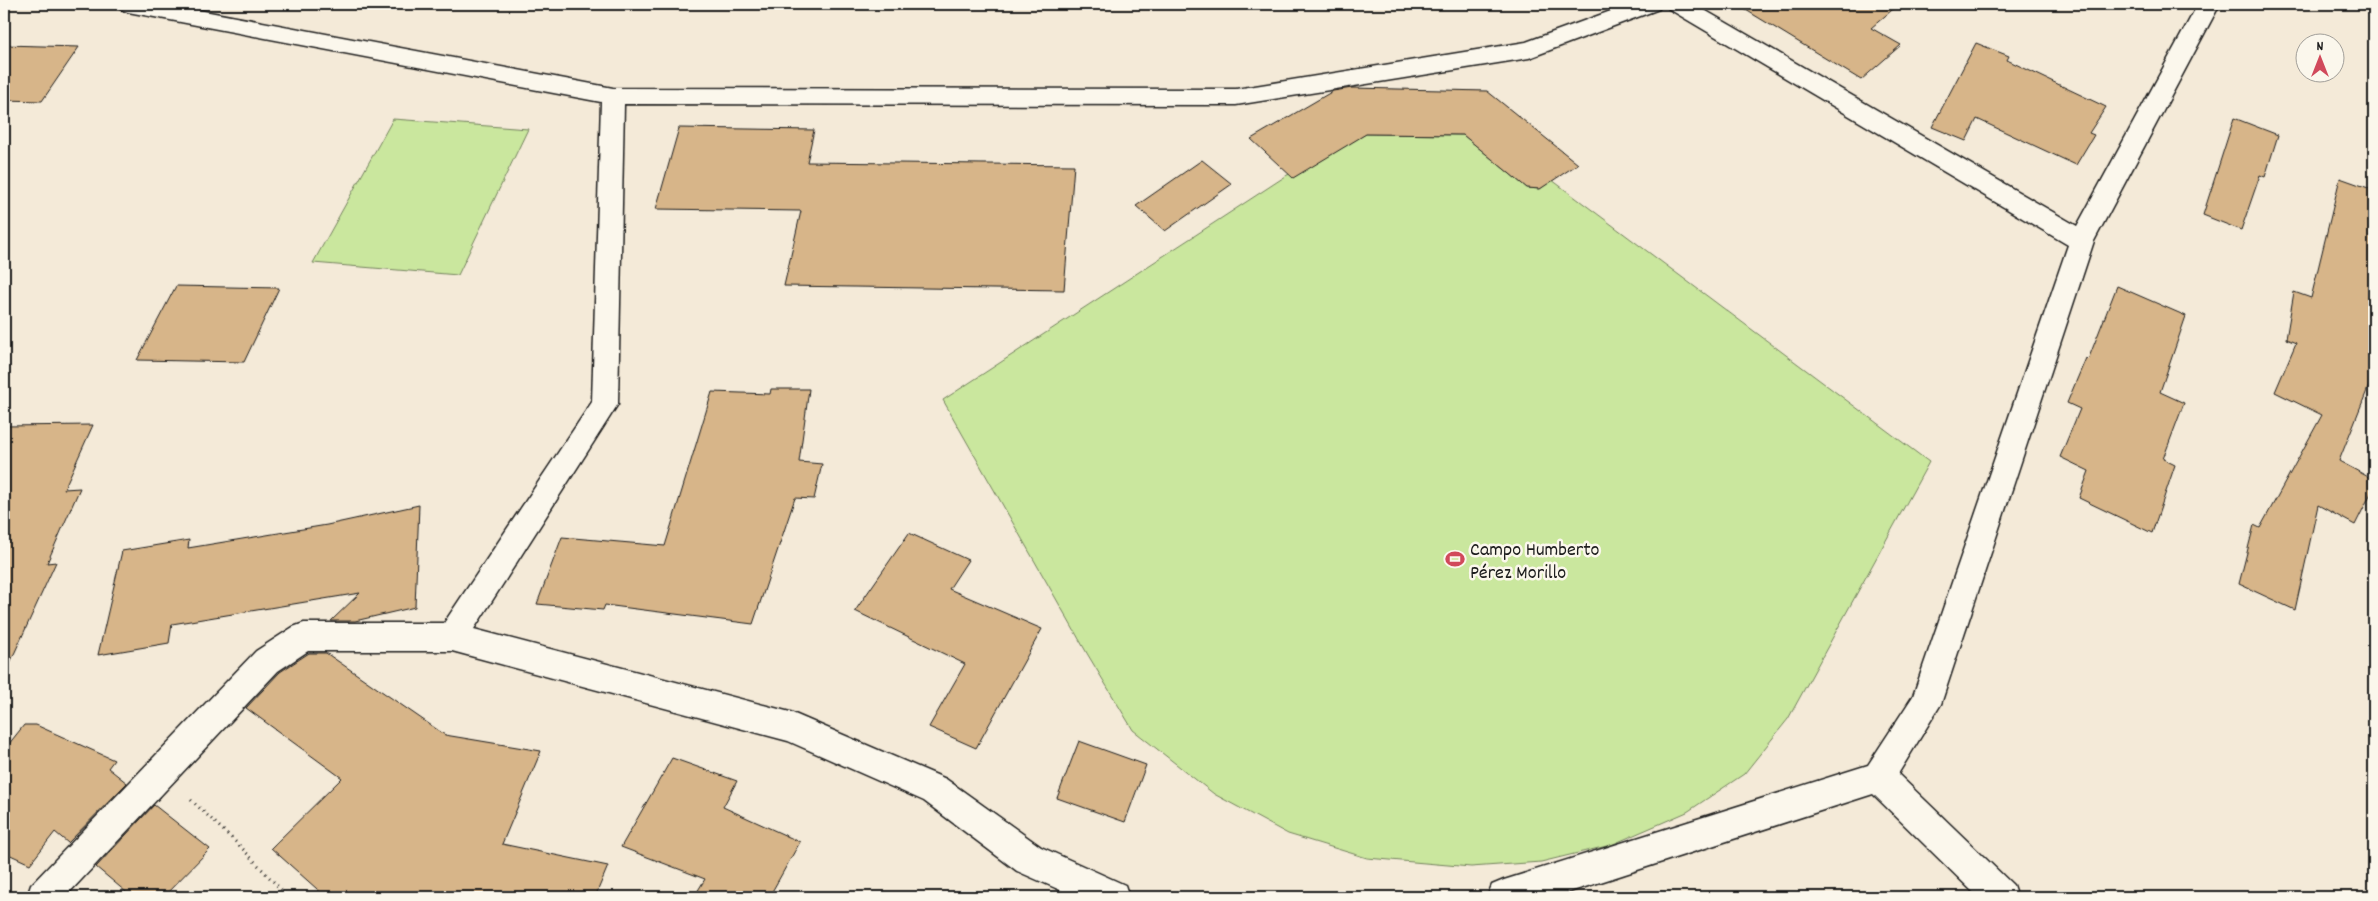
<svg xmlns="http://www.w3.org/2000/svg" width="2378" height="901" viewBox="0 0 2378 901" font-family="Dekko,sans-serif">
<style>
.green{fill:#cae79e;stroke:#73825d}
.building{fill:#d7b589;stroke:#1c1c1c}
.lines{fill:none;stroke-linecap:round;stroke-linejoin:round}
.street-casing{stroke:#1c1c1c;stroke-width:3}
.path{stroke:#1c1c1c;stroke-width:3;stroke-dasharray:1 4.5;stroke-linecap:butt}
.street{fill:#fbf7ec;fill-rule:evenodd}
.labels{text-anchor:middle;stroke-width:5;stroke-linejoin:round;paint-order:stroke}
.poi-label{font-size:20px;fill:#1c1c1c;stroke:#fbf7ec;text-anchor:start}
</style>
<rect width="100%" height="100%" fill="#f4ead8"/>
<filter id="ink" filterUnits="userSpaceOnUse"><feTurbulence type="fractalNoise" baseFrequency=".02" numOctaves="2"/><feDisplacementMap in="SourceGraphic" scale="10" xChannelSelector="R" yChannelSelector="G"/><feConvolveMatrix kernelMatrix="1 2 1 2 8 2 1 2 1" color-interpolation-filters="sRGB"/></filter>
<g filter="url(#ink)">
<path class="green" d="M393 119 528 129 458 275 313 263Z
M1366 134 1463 135 1527 188 1540 189 1552 180 1929 462 1788 719 1744 774 1687 812 1611 845 1541 862 1471 867 1367 858 1288 834 1214 794 1133 730 1088 655 943 400 1289 174Z"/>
<path class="building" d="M1736 4H1899L1871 28 1901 45 1861 80Z
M1976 43 2009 56 2007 60 2106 107 2089 133 2094 135 2076 165 1977 119 1966 141 1932 127Z
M4 45 79 47 42 101 4 100Z
M1352 88 1487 91 1578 164 1540 189 1527 188 1463 135 1366 134 1293 178 1251 139 1333 91Z
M2234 118 2278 135 2265 177 2260 175 2241 230 2203 215Z
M679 128 814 130 807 162 1074 165 1064 290 784 286 801 211 656 209Z
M1202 160 1232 184 1165 231 1136 206Z
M2340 178 2374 190V373L2339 461 2374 480V487L2355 525 2318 505 2295 610 2239 584 2254 525 2260 528 2322 415 2275 392 2296 343 2286 339 2294 292 2311 298Z
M176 286 279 288 244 362 137 360Z
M2117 286 2186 316 2160 392 2184 403 2163 459 2175 465 2152 533 2079 498 2089 471 2060 457 2080 409 2067 403 2086 358 2088 360Z
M771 389H809L799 462 822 464 814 499 795 498 753 624 605 605 603 610 537 604 562 537 665 546 712 392 770 394Z
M93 425 64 489 80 488 47 563 56 562 4 676V426Z
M419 505 415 607 355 621H331L360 593 172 624 169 643 98 655 122 551 189 540 188 548 327 525Z
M909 533 968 560 949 589 1042 629 976 748 929 727 965 664 855 611Z
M309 653H326L445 735 541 751 502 844 608 866 595 897H326L271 848 342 778 246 708 280 672Z
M24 725H36L114 760 108 768 127 783 68 843 55 832 30 864 4 852V750Z
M1079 741 1146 765 1125 822 1057 798Z
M672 758 737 781 723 807 800 842 769 897H694L705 879 621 847Z
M154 805 210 849 163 897H132L96 867Z"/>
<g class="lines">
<g class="street-casing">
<path id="street" d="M117 4H167L613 88 1236 89 1526 42 1630 4H1662L1659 9 1529 58 1236 105 624 104 618 404 474 629 790 712 946 779 1041 847 1125 885 1129 897H1076L1017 871 924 801 788 741 452 651H308L278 671 65 897H27L31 885 256 651 293 627 304 623H444L592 402 601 102 128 12 120 9Z
M1666 4H1694L2077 226 2198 4H2220L2094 241 1941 704 1898 774 2013 885 2017 897H1978L1873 794 1554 897H1487L1492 885 1504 880 1868 765 1913 696 2068 245 1669 9Z"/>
</g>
<path class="path" d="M191 800 240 846 288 897"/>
<use href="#street" class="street"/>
</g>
</g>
<defs>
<g id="stadium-bare" transform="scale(1.5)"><path d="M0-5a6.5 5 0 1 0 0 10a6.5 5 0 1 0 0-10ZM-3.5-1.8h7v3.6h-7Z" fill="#d1495b" stroke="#fbf7ec" stroke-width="2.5" paint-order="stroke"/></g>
</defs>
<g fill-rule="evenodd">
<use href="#stadium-bare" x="1455" y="559"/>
</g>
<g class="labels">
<g class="poi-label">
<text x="1470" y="555">Campo Humberto<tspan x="1470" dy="23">Pérez Morillo</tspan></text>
</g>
</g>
<rect width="2378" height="901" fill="none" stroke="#fbf7ec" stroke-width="20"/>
<rect x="10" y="10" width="2358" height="881" fill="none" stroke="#1c1c1c" stroke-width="2" filter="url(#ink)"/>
<g transform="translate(2320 58)"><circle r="24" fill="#fbf7ec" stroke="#a29f99"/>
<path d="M0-4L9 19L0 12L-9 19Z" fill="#d1495b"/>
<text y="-8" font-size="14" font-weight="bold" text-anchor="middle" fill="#1c1c1c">N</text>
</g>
</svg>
